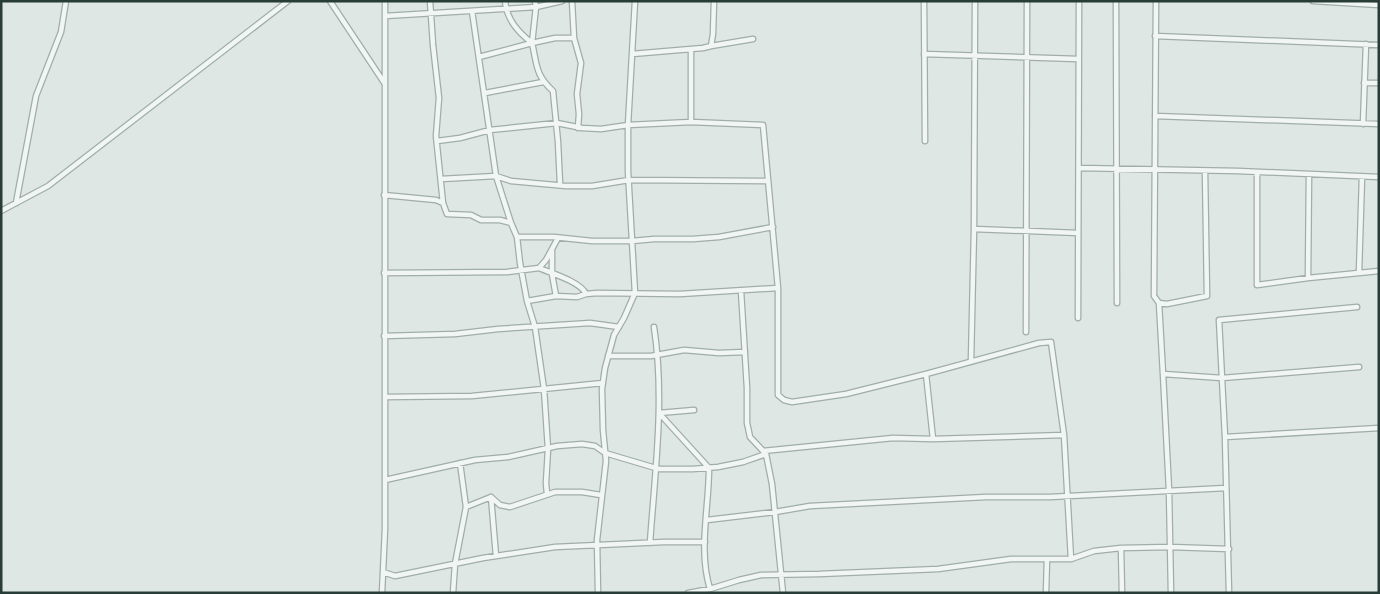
<svg xmlns="http://www.w3.org/2000/svg" width="1380" height="594" viewBox="0 0 1380 594" font-family="'Source Sans 3',sans-serif">
<style>
.lines{fill:none;stroke-linecap:round;stroke-linejoin:round}
.street-casing{stroke:#a0ada9;stroke-width:7}
.street{stroke:#f1f6f4;stroke-width:4.5}
</style>
<rect width="100%" height="100%" fill="#dee7e4"/>
<g class="lines">
<g class="street-casing">
<path id="street" d="M330 1 385 84
M430 1 433 45 439 98 436 136 443 203 447 214 471 215 481 220H500L511 223 517 237H554L592 241H632L654 239H693L719 237 773 227
M505 1C507 20 518 32 532 43 537 64 535 75 553 91L558 142 560 184
M535 1 536 7 532 43 555 38H574
M572 1 574 38 581 63 577 94 579 114 578 128
M924 1 925 141
M1116 1 1117 303
M1156 1 1154 296 1159 303 1167 304 1207 296 1205 171
M1313 1 1379 5
M472 11 496 176 511 181 566 186H592L629 180 768 181
M385 16 536 7 562 1
M1155 36 1379 45
M711 46 753 39
M691 49V122
M632 54 703 48 711 46 713 34 714 1
M924 54 1078 59
M479 57 532 43
M1364 83H1379
M485 93 543 82
M1155 116 1379 124
M1363 124 1366 44
M437 141 460 138 490 130 557 123 582 128 601 129 628 125 691 122 763 125 778 288V395L784 400 792 402 846 394 926 374 1039 343 1051 342 1064 435 1071 559
M1079 168 1238 171 1379 177
M1257 172V285L1308 278 1379 271
M441 179 496 176 511 223
M384 195 436 200 443 203
M16 203 36 96 61 32 66 1
M1 211 48 186 288 1
M974 229 1078 233
M517 237 520 263 527 301 535 327 544 389 548 449 546 483 547 494
M552 250V274L556 296
M539 268C551 273 581 282 586 294
M1359 272 1362 177
M384 273 507 272 539 268 546 260 558 238
M1308 278 1309 174
M741 291 747 388V423L750 437 766 454 772 484 783 593
M527 301 556 296 577 297 586 294 597 293 680 294 778 288
M1159 303 1163 374 1222 378 1359 367
M1078 318 1079 1
M1026 332 1027 1
M384 336 455 334 498 329 590 323 619 327
M608 356H651L684 350 719 353 745 352
M971 361 974 229 975 1
M926 374 933 439
M1163 374 1169 490 1171 593
M385 397 472 396 603 383
M659 413 709 468C709 508 698 550 710 589
M659 413 694 410
M1225 437 1219 320 1357 307
M763 451 893 438 933 439 1064 435
M385 480 475 460 508 457 557 446 582 444 595 446 605 453 659 469H693L718 467 743 462 766 454
M491 497 500 505 510 507 555 492H582L601 495
M466 507 491 497 496 556
M707 520 775 512 810 506 986 497H1050L1226 488
M650 543C655 471 665 399 654 327
M1121 548 1122 593
M383 572 395 576 483 558 555 547 664 542H705
M382 593 385 529V1
M453 593 455 564 466 507 460 463
M598 593 597 540 606 461 603 430 602 389 605 368 614 335 624 318 635 293 628 171V125L635 1
M688 593 710 589 739 580 761 575 819 574 938 569 1011 559H1071L1094 551 1121 548 1170 547 1229 549
M1046 593 1047 559
M1229 593 1225 437 1379 428"/>
</g>
<use href="#street" class="street"/>
</g>
<rect width="1380" height="594" fill="none" stroke="#283d37" stroke-width="5"/>
</svg>
